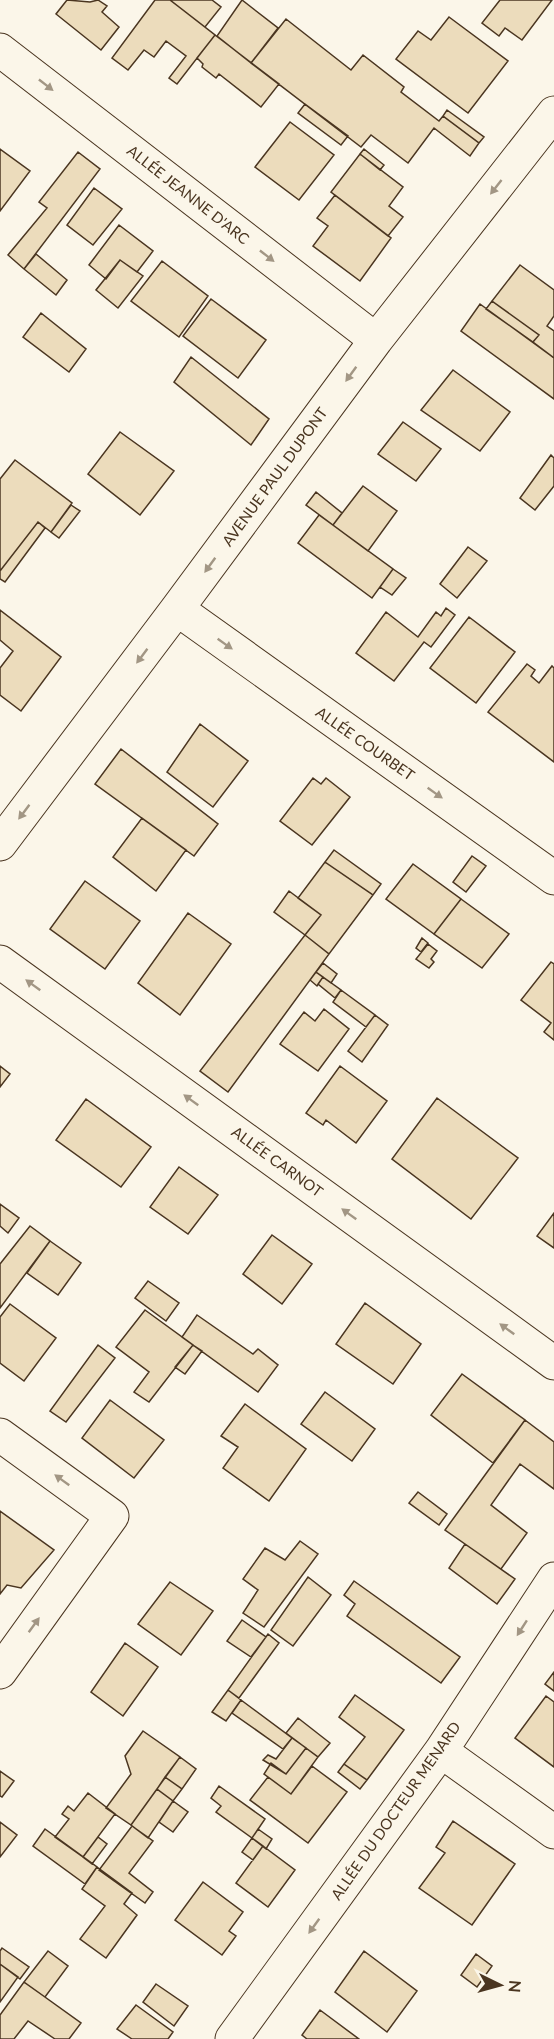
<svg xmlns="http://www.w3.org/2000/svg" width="554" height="2039" viewBox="0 0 554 2039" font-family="Lato,sans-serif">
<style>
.building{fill:#ecdcbc;stroke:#4a3520;stroke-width:1.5}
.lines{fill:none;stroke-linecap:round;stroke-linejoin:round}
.street-casing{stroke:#4a3520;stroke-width:35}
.street{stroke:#fbf6e9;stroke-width:33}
.oneway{fill:#a29684}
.labels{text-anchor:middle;stroke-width:4.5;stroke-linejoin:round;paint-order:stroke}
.street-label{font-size:15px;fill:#4a3520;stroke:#fbf6e9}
</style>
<rect width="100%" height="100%" fill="#fbf6e9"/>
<path class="building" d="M67 0 90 2 98 0 107 6 102 12 119 27 101 50 56 14Z
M155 0H170L215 35 177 84 169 78 186 56 166 41 154 57 144 50 128 70 112 58Z
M170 0H212L221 7 205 27Z
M242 0 278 28 251 63 217 36Z
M500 0H552L522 40 505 28 499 36 482 23Z
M449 17 508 61 468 113 396 59 418 31 431 40Z
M286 19 351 70 363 55 404 87 401 92 439 121 443 116 479 143 470 156 434 128 408 163 371 135 361 147 251 63Z
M215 35 279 84 261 107 219 74 216 78 202 67 203 64 197 58Z
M305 104 348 136 341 145 298 113Z
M447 110 484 137 479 143 443 116Z
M290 122 334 155 299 200 255 167Z
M0 149 30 171 0 211Z
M364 149 384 165 380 170 360 154Z
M78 152 100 169 24 269 8 255 47 208 39 202Z
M360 154 403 187 389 206 403 217 388 236 331 192Z
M94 188 122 209 93 245 67 225Z
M335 195 391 238 360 281 313 246 328 226 317 218Z
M119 225 153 251 137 272 120 260 106 279 89 265Z
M36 254 67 280 56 295 24 269Z
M120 260 143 276 118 308 96 290Z
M162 261 208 296 179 337 131 301Z
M520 265 554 290V316L547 326 554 331V358L533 342 539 335 492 301Z
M211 299 266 340 238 378 183 336Z
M492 301 539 335 533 342 486 309Z
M480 304 554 358V399L461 331Z
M41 313 86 349 69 372 23 337Z
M191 357 269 419 251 445 174 382Z
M453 370 510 412 480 451 421 410Z
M403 422 441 449 416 481 378 454Z
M120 432 174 471 140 515 88 474Z
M551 455 554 458V486L535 510 520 498Z
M15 460 72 503 51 532 38 522 0 571V479Z
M363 486 397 511 368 551 333 525Z
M316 492 342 513 333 525 306 505Z
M71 505 80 511 59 538 51 532Z
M319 515 393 569 372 598 298 543Z
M38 522 45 528 5 582 0 579V571Z
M468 547 487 561 457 598 440 584Z
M393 569 406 578 392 595 380 587Z
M446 608 455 615 431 647 424 642 394 681 356 653 386 612 418 637 436 612 441 616Z
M0 610 61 657 21 711 0 695V668L13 651 0 640Z
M469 617 515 652 476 703 430 668Z
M527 664 535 670 531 676 539 683 552 666 554 668V762L488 712Z
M200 724 248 761 213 807 167 772Z
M121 749 218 824 194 856 95 784Z
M313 778 321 784 326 778 350 797 312 845 280 821Z
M142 818 186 850 156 891 113 857Z
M334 850 381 884 373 895 325 862Z
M472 856 486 866 466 892 453 882Z
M325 862 373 895 329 954 305 935 321 915 298 898Z
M413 864 461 899 434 934 386 899Z
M85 881 140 921 105 969 50 929Z
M289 891 321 915 305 935 274 912Z
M461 899 509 934 482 968 434 934Z
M188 913 231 944 180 1015 138 983Z
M305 935 329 954 228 1092 200 1071Z
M422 938 428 943 421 952 416 948Z
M428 944 437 951 431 959 434 962 429 968 416 959Z
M551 962 554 964V1040L544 1032 551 1023 521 1000Z
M323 963 337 974 331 983 316 972Z
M316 972 323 977 317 986 310 980Z
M323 977 341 990 335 998 318 984Z
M341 990 375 1015 366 1027 333 1002Z
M324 1009 349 1029 318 1071 280 1044 304 1012 315 1021Z
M375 1015 388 1025 362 1062 348 1051Z
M0 1066 10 1074 0 1087Z
M340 1066 387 1101 356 1143 326 1120 323 1125 306 1113Z
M437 1098 518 1158 471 1219 392 1159Z
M86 1099 151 1147 121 1187 56 1140Z
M179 1167 218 1195 188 1234 150 1207Z
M0 1204 19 1218 8 1233 0 1226Z
M554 1213V1248L537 1236Z
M30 1226 50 1241 0 1308V1264Z
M272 1235 312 1264 282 1304 243 1274Z
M50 1241 81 1263 58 1295 27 1273Z
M148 1281 179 1303 166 1321 135 1298Z
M365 1303 421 1344 393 1384 336 1344Z
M10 1304 56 1338 24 1381 0 1363V1317Z
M145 1310 193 1345 149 1402 134 1392 149 1372 116 1347Z
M197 1315 253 1354 258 1349 278 1365 258 1392 182 1337Z
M98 1345 115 1358 66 1422 50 1411Z
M193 1345 202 1351 185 1374 175 1367Z
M462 1374 525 1420 493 1463 431 1415Z
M325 1392 375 1429 352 1461 301 1424Z
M110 1400 164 1440 134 1478 82 1438Z
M245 1404 306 1449 269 1501 223 1468 238 1447 221 1436Z
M525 1420 554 1442V1489L520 1464 491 1505 527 1533 501 1569 445 1530Z
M418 1492 447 1514 439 1525 409 1503Z
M0 1511 54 1550 21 1588 7 1585 0 1594Z
M300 1541 318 1554 264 1627 243 1613 258 1590 243 1579 265 1548 285 1560Z
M465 1544 515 1579 497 1604 449 1568Z
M308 1577 331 1595 293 1646 271 1630Z
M354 1581 460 1657 441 1683 347 1616 355 1604 344 1595Z
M170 1582 213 1611 181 1655 138 1624Z
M242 1620 266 1637 251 1657 227 1641Z
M268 1634 279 1643 239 1698 228 1690Z
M125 1643 158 1667 123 1716 91 1692Z
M554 1672V1691L545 1684Z
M228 1690 241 1700 226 1721 212 1712Z
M355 1695 404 1730 367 1780 344 1764 365 1737 339 1717Z
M546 1696 554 1702V1767L515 1738Z
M241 1700 292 1738 283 1749 232 1713Z
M298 1718 330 1743 318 1757 286 1733Z
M143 1731 180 1757 131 1825 106 1808 131 1774 125 1756Z
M292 1738 306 1748 286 1774 263 1760 268 1755 276 1759Z
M306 1748 318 1757 291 1794 264 1774 271 1763 286 1774Z
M180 1757 196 1769 182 1789 165 1777Z
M344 1764 367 1780 360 1789 338 1772Z
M312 1766 347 1792 308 1843 250 1800 268 1777 291 1794Z
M0 1771 14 1781 2 1797 0 1796Z
M165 1777 182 1789 173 1801 157 1789Z
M219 1786 265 1819 252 1838 216 1812 221 1806 211 1798Z
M157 1789 173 1801 148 1838 131 1825Z
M88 1793 115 1814 83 1857 55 1837 69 1819 62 1814 68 1806 74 1811Z
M173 1801 188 1812 173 1832 159 1822Z
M453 1821 515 1864 472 1925 419 1888 445 1853 436 1847Z
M0 1822 17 1835 0 1857Z
M132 1826 153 1841 129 1873 153 1892 145 1903 99 1870Z
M45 1829 97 1867 85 1884 33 1846Z
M258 1829 272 1839 266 1849 252 1838Z
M98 1837 107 1844 92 1864 83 1857Z
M252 1838 263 1846 253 1860 242 1852Z
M263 1846 295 1870 268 1907 236 1883Z
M97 1867 132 1893 124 1904 137 1915 106 1958 80 1939 105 1906 82 1889Z
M203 1882 243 1912 229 1931 236 1936 222 1955 175 1920Z
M2 1948 29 1967 20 1979 0 1964V1951Z
M48 1951 68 1966 45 1997 24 1982Z
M364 1951 417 1991 387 2032 335 1992Z
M476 1954 492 1966 477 1987 461 1975Z
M0 1964 18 1977 0 2002Z
M24 1982 81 2023 69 2039H55L28 2021 14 2039H0V2015Z
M156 1984 188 2006 174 2026 143 2002Z
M136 2005 173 2032 168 2039H132L117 2029Z
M320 2010 359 2039H307L302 2035Z"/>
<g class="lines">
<g class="street-casing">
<path id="street" d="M0 50 376 340
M177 609 554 878
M0 844 177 609 376 340 554 113
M0 962 554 1363
M0 1435 112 1516 0 1672
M441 1751 554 1832
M232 2039 441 1751 554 1579"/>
</g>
<use href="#street" class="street"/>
</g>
<defs><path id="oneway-solid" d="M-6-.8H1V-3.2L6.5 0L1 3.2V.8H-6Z" transform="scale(1.5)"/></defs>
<g class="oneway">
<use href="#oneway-solid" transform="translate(46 85) rotate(38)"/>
<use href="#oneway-solid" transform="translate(496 187) rotate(128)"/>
<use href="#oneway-solid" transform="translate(267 256) rotate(38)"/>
<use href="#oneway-solid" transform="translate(351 374) rotate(126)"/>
<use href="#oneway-solid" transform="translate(210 565) rotate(126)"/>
<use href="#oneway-solid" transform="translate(225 644) rotate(35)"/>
<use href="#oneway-solid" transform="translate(142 656) rotate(127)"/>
<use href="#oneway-solid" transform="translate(435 793) rotate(35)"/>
<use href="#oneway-solid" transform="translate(24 812) rotate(127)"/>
<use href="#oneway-solid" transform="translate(33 985) rotate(-144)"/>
<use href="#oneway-solid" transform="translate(191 1100) rotate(-144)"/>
<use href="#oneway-solid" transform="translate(349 1214) rotate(-144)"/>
<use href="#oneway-solid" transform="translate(507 1329) rotate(-144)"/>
<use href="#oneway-solid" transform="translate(62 1480) rotate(-144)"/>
<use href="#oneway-solid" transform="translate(34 1625) rotate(-54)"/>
<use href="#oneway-solid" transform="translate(522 1628) rotate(123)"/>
<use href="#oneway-solid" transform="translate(314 1926) rotate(126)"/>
</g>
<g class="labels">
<g class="street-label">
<text transform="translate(188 195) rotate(38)" y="5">ALLÉE JEANNE D'ARC</text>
<text transform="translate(275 477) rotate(-54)" y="5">AVENUE PAUL DUPONT</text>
<text transform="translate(365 744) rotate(35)" y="5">ALLÉE COURBET</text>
<text transform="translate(277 1162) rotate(36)" y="5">ALLÉE CARNOT</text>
<text transform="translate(396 1811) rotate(-55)" y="5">ALLÉE DU DOCTEUR MENARD</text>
</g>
</g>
<g transform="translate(500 1985) rotate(95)" stroke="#fbf6e9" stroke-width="4.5" paint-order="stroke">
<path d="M0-4.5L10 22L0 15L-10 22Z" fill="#4a3520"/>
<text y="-9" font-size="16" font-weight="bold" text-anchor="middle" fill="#4a3520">N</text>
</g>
</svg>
